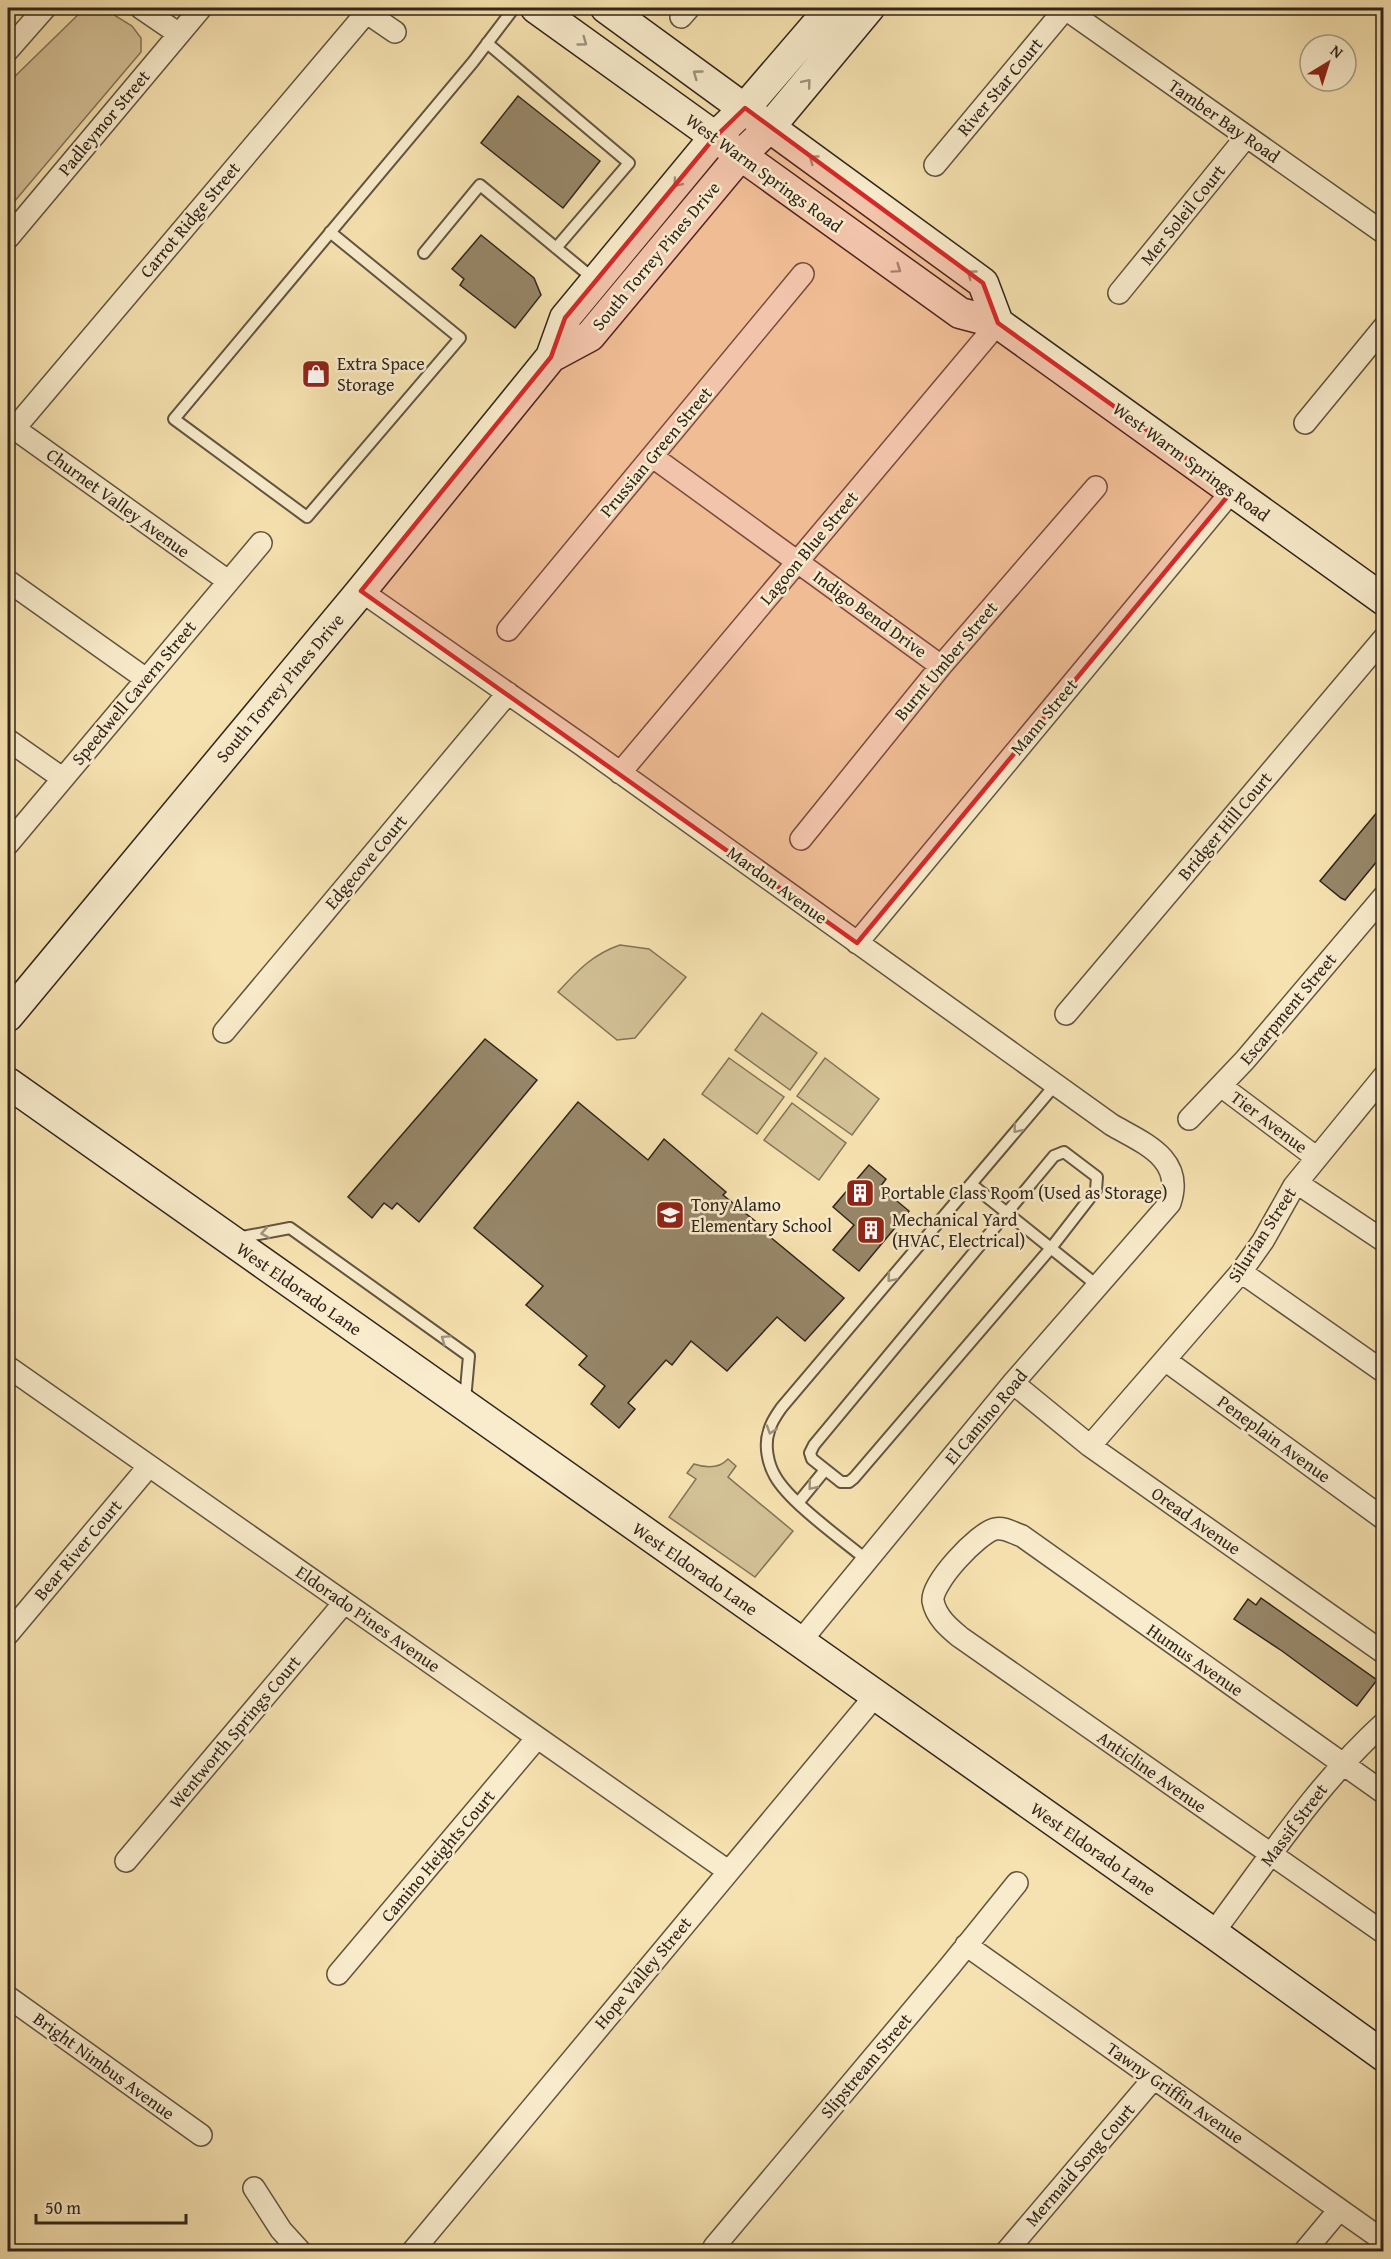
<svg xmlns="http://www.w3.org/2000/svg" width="1391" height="2259" viewBox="0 0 1391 2259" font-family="'Gentium Book Plus',serif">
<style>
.green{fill:#d4c297;stroke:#82735a;stroke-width:1.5}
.building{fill:#978769;stroke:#30241c;stroke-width:1.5}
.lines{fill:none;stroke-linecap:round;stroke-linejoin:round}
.lane-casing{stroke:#625441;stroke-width:14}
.street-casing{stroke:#625441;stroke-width:24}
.secondary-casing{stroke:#30241c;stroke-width:33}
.lane{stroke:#f9eccc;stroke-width:10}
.street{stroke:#f9eccc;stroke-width:21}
.secondary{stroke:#f9eccc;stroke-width:30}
.oneway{stroke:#9f927d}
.marked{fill:#d62828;fill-opacity:0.2;stroke:#d62828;stroke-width:4.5;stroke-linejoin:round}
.labels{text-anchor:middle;stroke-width:5;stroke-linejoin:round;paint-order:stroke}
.street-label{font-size:18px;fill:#30241c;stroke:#f9eccc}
.poi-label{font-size:18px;fill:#30241c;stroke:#f9eccc;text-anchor:start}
</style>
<rect width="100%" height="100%" fill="#f6e2b0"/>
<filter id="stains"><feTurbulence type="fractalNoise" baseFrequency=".00333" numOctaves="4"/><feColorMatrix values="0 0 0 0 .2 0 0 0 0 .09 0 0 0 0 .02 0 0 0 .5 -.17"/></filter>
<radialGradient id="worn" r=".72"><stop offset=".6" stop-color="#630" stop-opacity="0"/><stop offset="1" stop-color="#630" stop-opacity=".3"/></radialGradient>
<path class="green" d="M85 8H103L132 26 141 38V52L8 209V83Z
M620 945 649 949 686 977 635 1038 617 1040 558 992C577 971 593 954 620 945Z
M762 1013 817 1053 790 1090 735 1050Z
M729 1058 784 1097 757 1134 702 1094Z
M825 1058 879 1099 852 1135 797 1096Z
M792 1103 846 1143 819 1180 764 1140Z
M728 1459 736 1466 728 1477 793 1531 755 1577 669 1517 696 1479 687 1473 694 1464C706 1468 719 1469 728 1459Z"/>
<path class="building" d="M518 96 600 161 563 208 481 143Z
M481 235 534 278 541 295 515 328 460 285 464 279 452 269Z
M1383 805V854L1345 900 1341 898 1320 881Z
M485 1039 537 1080 419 1222 397 1203 392 1209 384 1203 372 1218 348 1197Z
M578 1102 648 1160 664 1139 726 1192 723 1195 771 1234 769 1236 844 1298 805 1341 777 1317 727 1371 691 1341 672 1365 666 1360 628 1403 635 1409 619 1428 591 1404 605 1386 579 1365 587 1356 526 1305 543 1286 474 1228Z
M869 1165 886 1179 880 1187 909 1211 859 1271 833 1250 854 1225 833 1207Z
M1261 1598 1377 1680 1357 1706 1282 1651 1234 1619 1248 1599 1256 1605Z"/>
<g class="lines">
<g class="lane-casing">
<path id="lane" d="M487 43 629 163 556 248
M330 232 460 338 307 517 174 419 473 62 514 8
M424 253 480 185 595 280
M1064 1152 1097 1177 1096 1190 1051 1248 854 1478 849 1482H841L812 1459 810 1453 814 1445 1054 1156Z
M971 1184 1098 1286
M237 1238 290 1228 469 1356 465 1400
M798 1503 825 1470
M868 1561C843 1540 790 1503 775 1476 768 1464 764 1445 769 1431 771 1422 777 1414 782 1407L1055 1085"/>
</g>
<g class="street-casing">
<path id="street" d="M141 8 179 34
M360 8 395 32
M1064 8 1384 233
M681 17 689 8
M8 50 45 8
M935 165 1065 9
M8 238 201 8
M1119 293 1246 137
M1305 423 1384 327
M8 424 228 581
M14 429 367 12
M653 457 941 666
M8 581 146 679
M361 591 582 745 1112 1125C1143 1143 1185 1158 1170 1203L1013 1383 799 1643
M508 630 803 274
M8 740 62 778
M620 773 998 323
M801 839 941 666 1096 487
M8 844 261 543
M857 943 1232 491
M1066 1014 1384 638
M224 1032 508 693
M1221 1086 1317 1158
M1189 1119 1245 1060 1384 896
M1297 1183 1384 1241
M1241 1272 1384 1372
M1165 1360 1384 1519
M8 1367 728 1871
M1013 1383 1090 1446 1384 1653
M1090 1446 1241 1272 1263 1241 1294 1186 1384 1076
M8 1634 149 1466
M1384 1793 1022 1536C1013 1533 1005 1527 995 1529 978 1533 931 1583 933 1601 936 1617 949 1628 960 1637L1384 1933
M126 1861 344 1603
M1213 1933C1267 1861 1317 1784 1384 1723
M966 1945 1384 2241
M338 1974 537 1738
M8 1997 201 2135
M254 2188 281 2230 301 2252
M714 2247 950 1966 1017 1883
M412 2252 875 1696
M1006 2252 1154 2078
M1304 2252 1339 2210"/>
</g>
<g class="secondary-casing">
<path id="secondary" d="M536 8 960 313 998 323 1384 600
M606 8 983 283 998 323
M551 357 590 336 740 156 769 128 869 8
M8 1016 361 591 551 357 565 318 714 138 745 108 831 8
M8 1083 1213 1933 1384 2056"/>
</g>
<use href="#lane" class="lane"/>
<use href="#street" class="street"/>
<use href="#secondary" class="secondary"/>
</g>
<defs><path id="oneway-chevron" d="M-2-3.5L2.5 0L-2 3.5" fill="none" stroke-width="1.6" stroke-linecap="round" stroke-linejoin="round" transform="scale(1.5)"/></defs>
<g class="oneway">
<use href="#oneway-chevron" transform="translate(583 42) rotate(36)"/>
<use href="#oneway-chevron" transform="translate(697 74) rotate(-144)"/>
<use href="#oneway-chevron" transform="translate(807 83) rotate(-50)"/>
<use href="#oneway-chevron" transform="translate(813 159) rotate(-144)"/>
<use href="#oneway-chevron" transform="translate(677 183) rotate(130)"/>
<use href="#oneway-chevron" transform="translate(897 269) rotate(35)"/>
<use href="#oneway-chevron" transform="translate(971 274) rotate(-144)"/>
<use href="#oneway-chevron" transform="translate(1017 1129) rotate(130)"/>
<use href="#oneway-chevron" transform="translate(265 1233) rotate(170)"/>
<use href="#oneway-chevron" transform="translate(891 1278) rotate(130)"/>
<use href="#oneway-chevron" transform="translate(445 1339) rotate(-145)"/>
<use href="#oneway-chevron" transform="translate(771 1430) rotate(108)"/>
<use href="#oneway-chevron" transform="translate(812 1486) rotate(129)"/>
</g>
<path class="marked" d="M745 108 983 283 998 323 1232 491 857 943 361 591 551 357 565 318 714 138Z"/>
<defs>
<g id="shop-square" transform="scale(1.5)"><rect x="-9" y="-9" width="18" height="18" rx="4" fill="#8f2418" stroke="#f9eccc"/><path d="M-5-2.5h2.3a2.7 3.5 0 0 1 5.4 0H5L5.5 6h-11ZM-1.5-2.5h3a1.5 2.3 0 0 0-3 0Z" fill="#fff"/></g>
<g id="building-square" transform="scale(1.5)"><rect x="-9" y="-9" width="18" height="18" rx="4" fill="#8f2418" stroke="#f9eccc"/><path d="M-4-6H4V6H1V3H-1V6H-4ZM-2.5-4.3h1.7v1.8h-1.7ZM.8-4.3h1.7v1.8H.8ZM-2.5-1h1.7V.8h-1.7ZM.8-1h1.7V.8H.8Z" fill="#fff"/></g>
<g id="school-square" transform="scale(1.5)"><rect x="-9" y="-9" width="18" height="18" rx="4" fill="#8f2418" stroke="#f9eccc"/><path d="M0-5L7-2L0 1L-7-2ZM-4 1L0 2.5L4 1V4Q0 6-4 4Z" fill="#fff"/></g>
</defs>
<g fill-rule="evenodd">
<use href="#shop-square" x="316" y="374"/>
<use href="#building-square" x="860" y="1193"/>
<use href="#school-square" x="670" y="1215"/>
<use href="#building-square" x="871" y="1230"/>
</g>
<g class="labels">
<g class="street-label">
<text transform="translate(1000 87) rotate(-50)" y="6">River Star Court</text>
<text transform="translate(1224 121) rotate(35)" y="6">Tamber Bay Road</text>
<text transform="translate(104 123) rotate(-50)" y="6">Padleymor Street</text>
<text transform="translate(764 173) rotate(36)" y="6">West Warm Springs Road</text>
<text transform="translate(1183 215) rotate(-51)" y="6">Mer Soleil Court</text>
<text transform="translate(190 220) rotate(-50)" y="6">Carrot Ridge Street</text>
<text transform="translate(656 256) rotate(-50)" y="6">South Torrey Pines Drive</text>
<text transform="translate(656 452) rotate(-50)" y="6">Prussian Green Street</text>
<text transform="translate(1191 462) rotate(36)" y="6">West Warm Springs Road</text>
<text transform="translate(118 503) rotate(36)" y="6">Churnet Valley Avenue</text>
<text transform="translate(809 548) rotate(-50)" y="6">Lagoon Blue Street</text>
<text transform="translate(870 614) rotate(36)" y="6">Indigo Bend Drive</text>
<text transform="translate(946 661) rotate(-50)" y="6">Burnt Umber Street</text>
<text transform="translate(280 688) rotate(-50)" y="6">South Torrey Pines Drive</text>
<text transform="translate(134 693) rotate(-50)" y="6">Speedwell Cavern Street</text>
<text transform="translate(1044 717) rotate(-50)" y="6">Mann Street</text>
<text transform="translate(1225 826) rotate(-50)" y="6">Bridger Hill Court</text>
<text transform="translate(366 862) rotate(-50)" y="6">Edgecove Court</text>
<text transform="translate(777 885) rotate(36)" y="6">Mardon Avenue</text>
<text transform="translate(1288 1009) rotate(-50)" y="6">Escarpment Street</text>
<text transform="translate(1269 1122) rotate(37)" y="6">Tier Avenue</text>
<text transform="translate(1262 1235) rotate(-57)" y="6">Silurian Street</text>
<text transform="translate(299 1289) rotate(35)" y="6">West Eldorado Lane</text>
<text transform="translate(986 1417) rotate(-50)" y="6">El Camino Road</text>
<text transform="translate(1274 1439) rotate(36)" y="6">Peneplain Avenue</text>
<text transform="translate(1196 1521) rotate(35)" y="6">Oread Avenue</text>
<text transform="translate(78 1550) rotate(-50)" y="6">Bear River Court</text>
<text transform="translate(695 1569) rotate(35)" y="6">West Eldorado Lane</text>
<text transform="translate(368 1619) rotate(35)" y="6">Eldorado Pines Avenue</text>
<text transform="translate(1195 1660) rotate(35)" y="6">Humus Avenue</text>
<text transform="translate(235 1732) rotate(-50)" y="6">Wentworth Springs Court</text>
<text transform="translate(1152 1772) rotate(35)" y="6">Anticline Avenue</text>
<text transform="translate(1294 1825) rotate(-53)" y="6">Massif Street</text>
<text transform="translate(1093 1849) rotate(35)" y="6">West Eldorado Lane</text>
<text transform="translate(438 1856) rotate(-50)" y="6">Camino Heights Court</text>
<text transform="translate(643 1973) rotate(-50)" y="6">Hope Valley Street</text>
<text transform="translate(104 2066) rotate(36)" y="6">Bright Nimbus Avenue</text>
<text transform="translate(866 2066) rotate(-50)" y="6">Slipstream Street</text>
<text transform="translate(1175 2093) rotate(35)" y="6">Tawny Griffin Avenue</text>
<text transform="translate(1080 2165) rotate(-49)" y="6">Mermaid Song Court</text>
</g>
<g class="poi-label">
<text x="337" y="370">Extra Space<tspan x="337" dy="21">Storage</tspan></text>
<text x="881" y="1199">Portable Class Room (Used as Storage)</text>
<text x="691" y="1211">Tony Alamo<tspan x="691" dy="21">Elementary School</tspan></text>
<text x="892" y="1226">Mechanical Yard<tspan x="892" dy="21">(HVAC, Electrical)</tspan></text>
</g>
</g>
<rect width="1391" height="2259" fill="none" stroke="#f6e2b0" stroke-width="30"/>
<rect x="9" y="9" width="1373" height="2241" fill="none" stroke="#30241c" stroke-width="3"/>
<rect x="15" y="15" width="1361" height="2229" fill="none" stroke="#30241c" stroke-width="1.5"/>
<g transform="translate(1328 63) rotate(38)"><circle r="28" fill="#f9eccc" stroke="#a99c86" stroke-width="1.5"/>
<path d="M0-4.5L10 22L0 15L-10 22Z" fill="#8f2418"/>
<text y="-9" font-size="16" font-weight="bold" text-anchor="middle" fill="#30241c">N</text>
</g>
<path d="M36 2214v9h150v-9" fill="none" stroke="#30241c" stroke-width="3"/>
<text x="45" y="2214" font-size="18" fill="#30241c" stroke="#f9eccc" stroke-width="4.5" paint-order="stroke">50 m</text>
<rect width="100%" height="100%" filter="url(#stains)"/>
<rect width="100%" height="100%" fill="url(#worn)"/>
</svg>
